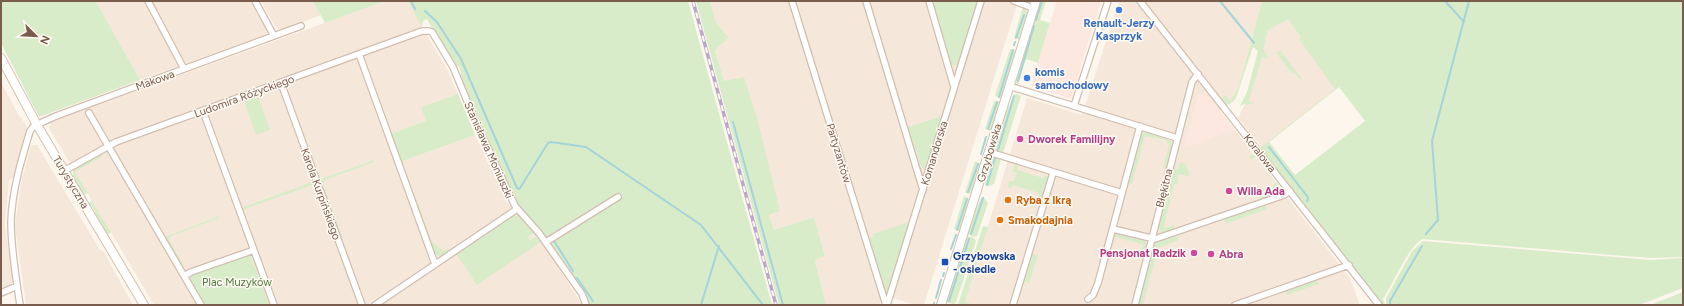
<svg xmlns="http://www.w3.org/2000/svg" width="1684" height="306" viewBox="0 0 1684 306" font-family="Figtree,sans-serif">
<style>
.residential{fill:#f5e8da}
.commercial{fill:#fde8e0}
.green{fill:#d8ecc9;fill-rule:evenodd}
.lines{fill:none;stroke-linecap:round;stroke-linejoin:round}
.stream{stroke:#a5d3da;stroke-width:2}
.street-casing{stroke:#d1beb0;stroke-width:8}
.secondary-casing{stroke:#d6c0b0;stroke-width:10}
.street{stroke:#fff;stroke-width:5.5}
.secondary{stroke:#fff;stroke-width:8}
.rail-casing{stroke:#b9a8c9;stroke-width:3.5}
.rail{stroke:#fffaf3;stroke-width:2;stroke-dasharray:6;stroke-linecap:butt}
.shop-dot{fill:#3f7fe0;stroke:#fffaf3;stroke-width:1.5}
.hotel-dot{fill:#d1479c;stroke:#fffaf3;stroke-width:1.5}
.food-dot{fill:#e8710a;stroke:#fffaf3;stroke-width:1.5}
.transit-dot{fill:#1a4fb4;stroke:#fffaf3;stroke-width:1.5}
.labels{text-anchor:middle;stroke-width:3;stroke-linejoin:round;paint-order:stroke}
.shop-label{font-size:11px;font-weight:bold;fill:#366cbe;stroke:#fffaf3}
.street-label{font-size:11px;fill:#7a5c4d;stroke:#fffaf3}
.hotel-label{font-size:11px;font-weight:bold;fill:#b23c85;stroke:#fffaf3;text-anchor:start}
.food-label{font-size:11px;font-weight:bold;fill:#c56008;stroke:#fffaf3;text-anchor:start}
.transit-label{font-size:11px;font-weight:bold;fill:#164399;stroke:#fffaf3;text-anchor:start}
.park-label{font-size:11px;fill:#537a41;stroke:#fffaf3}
</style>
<rect width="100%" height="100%" fill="#fdf6ec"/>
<path class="residential" d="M96 1H251L268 31 266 36 140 80Z
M261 1H313L321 15 281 30 275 27Z
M385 1H408L422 27 446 67 458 94 422 107 426 121 393 133 403 161 475 135 506 201 542 241 582 305H154L49 128 51 122Z
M710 1H1018L924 305H915L893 298 880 303V305H826L815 260 825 256 814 217 774 230 769 215 780 211 724 81 715 50 729 38 716 22Z
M1119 1H1262L1238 89 1232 100 1220 111 1350 278 1360 305H964L1027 98 1082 115Z
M1276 1 1339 86 1262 148 1238 118 1250 94Z
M1 82 19 116H20L27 127 13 177 9 180 5 225 13 281 11 284 1 289Z
M31 145H37L100 250 103 251 105 254 133 305H26L15 226 21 183Z"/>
<path class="commercial" d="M1057 1H1101L1071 99 1031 86Z
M1206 94 1234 130 1184 148 1198 95Z"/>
<path class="green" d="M1 1H96L140 80 39 117 1 43Z
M313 1H385L325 23Z
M408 1H688L772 305H590L573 276 530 217 518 206 481 128 460 77 461 74 459 66 455 67 427 19 423 21 422 27Z
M696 1H710L716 22 729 38 715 50 724 81 744 77 757 118 780 211 769 215 774 230 814 217 825 256 815 260 826 305H779Z
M932 1H978L959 63 957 65H953L950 63Z
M1039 1H1046L1040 20 1050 23 1038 63 1027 59 1025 61 1018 85 1022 87 1018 86 1015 80Z
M1262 1H1683V257L1652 258 1624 256 1423 239C1408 246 1393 284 1383 299L1385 305H1383L1260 148 1335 89 1299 39 1301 37 1288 19 1268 30 1263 49 1267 54V58L1262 57 1249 101 1254 103 1246 105V103L1240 106 1247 92 1258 51 1253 47 1236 98 1233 102 1227 105 1222 99 1225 95 1230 101 1238 89ZM1339 87 1365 121 1295 175 1269 142Z
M1023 7 1027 11 1028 17 1020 40 1014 37Z
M1010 49 1017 51 1002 99 995 96Z
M1280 50 1302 79 1301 80 1294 72 1292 73 1276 53Z
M458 94 475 135 403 161 404 165 402 166 390 134 426 121 421 107Z
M1016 94 1021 96 1003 153 996 151 994 146 1007 105 1010 106 1013 96Z
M258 96 270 130 256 135 244 101Z
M994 101 1001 102 992 131 985 129Z
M943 116 928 163 925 168 922 169 908 127Z
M1148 132 1171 141 1172 146 1166 168 1163 167 1169 145 1166 140 1145 136 1132 184 1129 183 1130 180 1129 179 1140 136 1143 133Z
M102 153 103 156 75 172 88 193 83 196 73 178V171L76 167Z
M1254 155 1283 191 1281 193 1260 200 1259 195 1272 190 1275 182 1256 157 1250 159 1249 156Z
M994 157 1001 159 994 184 989 186 985 185 990 159Z
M374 160V162L325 180 323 184 342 236 340 237 319 181 321 179Z
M975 161 982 165 973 194 965 193Z
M1180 162 1186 164 1190 175 1186 176 1177 174 1179 183 1174 185 1164 226V228L1174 225 1175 228 1166 233H1162L1158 227 1172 168 1178 169Z
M1015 164 1019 165 1017 170 1043 178 1044 175 1048 177 1047 186 1044 185 1043 190 1046 191 1042 200 1037 199 1039 193 1013 185 1011 188 1008 187 1009 181H1014L1017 173 1012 171Z
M312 182 315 184 242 210 244 207Z
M964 196 971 200 961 232 954 229Z
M982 197 985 199 988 203 977 236 974 237 967 234 972 217Z
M93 199 92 201 111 232 107 235 95 215 96 214 92 206 90 207 88 204Z
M418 203 431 241 444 251 448 249 449 251 442 256 435 255 415 204Z
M1265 205 1267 209 1226 224 1224 219Z
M512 215 521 216 534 229V233L528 237 530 240 536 237H540L542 241 477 285 457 255 453 257 455 254Z
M219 216V218L171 236 169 240 184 266 182 267 165 237Z
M909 222 889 289 886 291 869 238 874 236 873 234Z
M983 226 988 227 965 302 974 305H958Z
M1116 233 1145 240 1147 244 1145 253 1141 252 1143 244 1115 237 1111 252 1109 251 1113 236Z
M1177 235 1179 240 1158 248 1143 305H1137L1153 246 1157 242Z
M967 236 974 238 976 241 956 302 954 304 945 302Z
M1423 241 1651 260 1683 258V288L1639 305H1386V298L1412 251Z
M250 254 269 305H204L190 281 191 275Z
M1032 254 1038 255 1029 283 1024 282Z
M1317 279 1319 284 1287 295 1285 290Z
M1683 292V305H1650Z"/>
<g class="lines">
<path class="stream" d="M411 1 415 9
M1220 1 1254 43
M1445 1 1464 22
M425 11 437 22 461 59 517 188 519 189 520 188 548 143 551 142 586 147 701 225 763 305
M1036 20 1042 1
M1016 38 1024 15
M1014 45 1015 42
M1018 81 1034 26
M999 97 1013 50
M733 122 783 305
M988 129 997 102
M1269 147 1307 196 1308 199 1307 201
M998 150 1014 96
M981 154 986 137
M987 185 995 158
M968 192 978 164
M957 230 967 199
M971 234 983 198
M1426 234 1438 220 1432 141 1469 1
M554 241 573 271
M951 249 956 235
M943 276 944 273
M577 278 593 301
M936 298 941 280
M949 301 969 239
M701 305 719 246
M934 305V303
M1390 305V301L1422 246"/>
<g class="street-casing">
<path id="street" d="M148 1 184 69
M255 1 274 36
M792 1 886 305
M866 1 923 190
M929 1 954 87
M1014 1 1033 8
M1140 1 1379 305
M359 54 435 264
M281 83 362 305
M1009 86 1177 138
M1074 106 1108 1
M203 111 274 305
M89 113 201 305
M989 152 1122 193
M64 171 116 142 422 31H429L432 32 453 67 477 125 515 206 539 233 582 294 586 305
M1113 229 1155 239 1284 195 1290 191
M546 242 618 197
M184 276 191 272 254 250
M1 293 17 286
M1088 299 1093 295 1098 283 1140 126
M20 305C16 278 11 249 11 222 12 191 21 161 30 131L34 126 56 116 301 26
M375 305 517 209
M887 305 981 1
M1013 305 1053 173
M1135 305 1192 82 1198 74
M1235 305 1349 265"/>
</g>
<g class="secondary-casing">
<path id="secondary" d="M1 58 37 125 144 305
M941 305 1036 1"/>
</g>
<use href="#street" class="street"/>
<use href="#secondary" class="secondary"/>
<g class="rail-casing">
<path id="rail" d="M693 1 776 305"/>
</g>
<use href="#rail" class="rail"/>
</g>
<g class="shop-dot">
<circle cx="1119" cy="10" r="4"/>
<circle cx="1027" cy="78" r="4"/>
</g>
<g class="hotel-dot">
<circle cx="1020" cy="139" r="4"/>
<circle cx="1229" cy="191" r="4"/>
<circle cx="1194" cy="253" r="4"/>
<circle cx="1211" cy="254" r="4"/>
</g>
<g class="food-dot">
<circle cx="1008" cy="200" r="4"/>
<circle cx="1000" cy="220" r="4"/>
</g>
<rect class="transit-dot" x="941" y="258" width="8" height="8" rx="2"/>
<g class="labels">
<g class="shop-label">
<text x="1119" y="27">Renault-Jerzy<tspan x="1119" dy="13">Kasprzyk</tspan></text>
<text x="1035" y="76" text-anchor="start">komis<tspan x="1035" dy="13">samochodowy</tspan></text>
</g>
<g class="street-label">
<text transform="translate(155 80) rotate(-20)" y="4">Makowa</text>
<text transform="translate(244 96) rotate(-20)" y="4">Ludomira Różyckiego</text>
<text transform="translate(489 150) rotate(66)" y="4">Stanisława Moniuszki</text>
<text transform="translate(839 153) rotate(73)" y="4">Partyzantów</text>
<text transform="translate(934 153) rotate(-73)" y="4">Komandorska</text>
<text transform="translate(989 153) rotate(-73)" y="4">Grzybowska</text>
<text transform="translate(1260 153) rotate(52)" y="4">Koralowa</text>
<text transform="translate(71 182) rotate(59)" y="4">Turystyczna</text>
<text transform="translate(1164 188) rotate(-76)" y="4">Błękitna</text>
<text transform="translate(321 194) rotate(70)" y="4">Karola Kurpińskiego</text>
</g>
<g class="hotel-label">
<text x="1028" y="143">Dworek Familijny</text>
<text x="1237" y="195">Willa Ada</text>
<text x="1186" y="257" text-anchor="end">Pensjonat Radzik</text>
<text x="1219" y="258">Abra</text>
</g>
<g class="food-label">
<text x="1016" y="204">Ryba z Ikrą</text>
<text x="1008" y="224">Smakodajnia</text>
</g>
<g class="transit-label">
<text x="953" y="260">Grzybowska<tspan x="953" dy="13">- osiedle</tspan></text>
</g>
<g class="park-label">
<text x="237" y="286">Plac Muzyków</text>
</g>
</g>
<rect width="1684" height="306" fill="none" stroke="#7a5c4d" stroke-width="4"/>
<g transform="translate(36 36) rotate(114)" stroke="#fffaf3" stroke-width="3" paint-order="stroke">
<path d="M0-3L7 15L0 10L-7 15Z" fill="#7a5c4d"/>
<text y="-6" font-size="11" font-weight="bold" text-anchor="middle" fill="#7a5c4d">N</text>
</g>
</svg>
